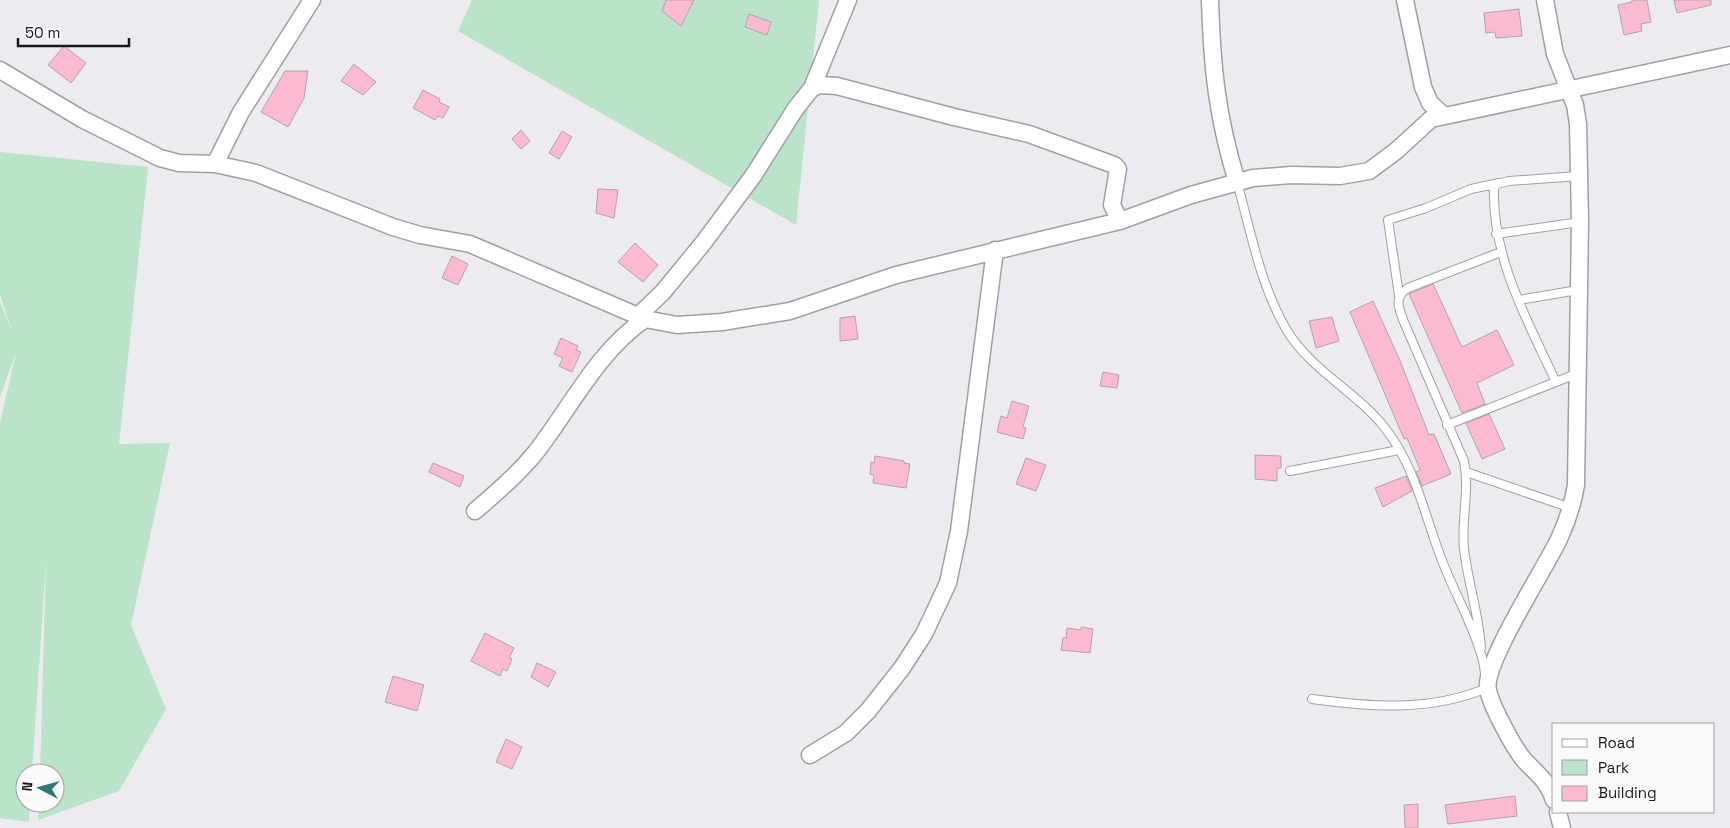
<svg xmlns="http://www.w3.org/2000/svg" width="1730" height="828" viewBox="0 0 1730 828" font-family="'Space Grotesk',sans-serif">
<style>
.green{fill:#bae3c9}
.building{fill:#fbbad1;stroke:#aca6a8}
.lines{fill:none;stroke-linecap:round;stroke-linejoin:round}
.service-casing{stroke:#a29fa4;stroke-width:10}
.minor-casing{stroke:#a29fa4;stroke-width:19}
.service{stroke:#fff;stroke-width:8}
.minor{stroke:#fff;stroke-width:16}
</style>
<rect width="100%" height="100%" fill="#eeebf0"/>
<path class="green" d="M472 0H819L796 225 458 31Z
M0 152 148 167 119 444 170 443 131 625 166 709 119 791 38 820 39 803H55V773H40L46 562 32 773H25V803H30L29 822 0 818V423L16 353 0 397V302L12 331 0 295Z"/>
<path class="building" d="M666 0H694L681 26 662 11Z
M1632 0H1647L1651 22 1641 24 1642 31 1624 35 1618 5 1632 2Z
M1674 0H1711V5L1677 13Z
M1519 9 1522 36 1496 38 1495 32 1486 33 1484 13Z
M749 14 771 22 767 35 745 27Z
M64 46 86 63 71 83 48 65Z
M354 64 376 82 363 95 341 81Z
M285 71H308L304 98 288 127 261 112Z
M423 90 440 99 439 102 449 107 443 118 438 116 435 120 413 108Z
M521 130 530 141 521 149 512 139Z
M562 131 572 137 559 159 549 153Z
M598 189 618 190 614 218 596 213Z
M635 243 658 265 643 282 618 262Z
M452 256 468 264 458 285 442 278Z
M1433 284 1462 347 1497 330 1514 365 1477 383 1485 404 1462 413 1409 294Z
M1373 301 1401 363 1429 435 1434 434 1451 474 1422 486 1416 472 1420 470 1407 438 1404 439 1350 312Z
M855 316 858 339 840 341V318Z
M1332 317 1339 341 1316 348 1309 321Z
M561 338 578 346 576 350 581 352 572 372 559 366 563 358 554 354Z
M1103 372 1119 375 1117 388 1100 386Z
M1012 401 1029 406 1023 427 1026 428 1023 439 997 432 1001 416 1007 418Z
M1489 414 1505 449 1482 459 1466 423Z
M1255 455 1281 456V468H1277V481L1255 479Z
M875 456 904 461V463L910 464 906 488 873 483 874 475 870 474 871 462 874 463Z
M1026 458 1046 465 1036 491 1016 484Z
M433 463 464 476 460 487 429 472Z
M1406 476 1412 491 1383 507 1375 488Z
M1081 627 1093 629 1090 653 1061 650 1063 638H1066L1067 628 1081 630Z
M485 633 514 648 509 658 512 659 507 671 503 669 500 676 471 661Z
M537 663 556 672 548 687 531 677Z
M393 676 424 685 417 711 385 702Z
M506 739 522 747 512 769 496 762Z
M1515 796 1517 816 1448 824 1445 805Z
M1418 804V828H1405L1404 805Z"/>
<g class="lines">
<g class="service-casing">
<path id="service" d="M1237 182C1251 232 1260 284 1286 329 1310 370 1356 391 1385 428 1416 467 1425 518 1443 563 1455 594 1472 623 1481 654 1485 665 1485 677 1487 688 1429 712 1372 707 1312 699
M1496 234 1580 222
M1399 295 1388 220 1426 208 1471 189 1499 183
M1519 300 1578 290
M1556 382C1527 320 1492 258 1494 188L1497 184 1509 181 1578 176
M1447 425 1576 374
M1290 471 1399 450
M1466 472 1571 508
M1481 648C1479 615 1468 583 1464 549 1461 520 1470 490 1464 461L1404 322C1399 309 1393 297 1408 288L1501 252"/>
</g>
<g class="minor-casing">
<path id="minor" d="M1210 0C1212 67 1217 117 1237 182
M1405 0 1423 87 1430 103 1443 115
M1545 0 1555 54 1575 105 1578 124 1580 222 1576 485C1573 503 1567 522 1559 539 1546 567 1482 665 1488 690 1491 705 1514 749 1525 761 1537 774 1548 781 1554 800
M0 70 82 119 160 158 179 163 215 164 256 173 393 227 420 235 470 244 645 319 677 325 722 322 790 311 896 275 1120 221 1191 195 1253 178 1291 175 1340 176 1369 171 1396 151 1431 119 1730 55
M812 88 848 0
M215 164 241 112 312 0
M638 316 663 292 704 242 753 176 796 108 812 88 820 85 837 86 954 117 1029 134 1114 165 1118 169 1112 205 1120 221
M475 511C496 493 518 474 536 452 571 407 597 352 645 319
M810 755 846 733 868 711 902 668 924 634 948 583 959 531 995 250
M1558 812 1562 828"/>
</g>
<use href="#service" class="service"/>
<use href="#minor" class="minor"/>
</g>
<rect x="1552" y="723" width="162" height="90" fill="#fcf9fd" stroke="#a29fa2"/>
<rect x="1562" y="739" width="25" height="8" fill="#ffffff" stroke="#a29fa2"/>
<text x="1598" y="748" font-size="15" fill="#1a181a">Road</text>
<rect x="1562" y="760" width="25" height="15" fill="#bae3c9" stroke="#a29fa2"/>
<text x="1598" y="773" font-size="15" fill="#1a181a">Park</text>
<rect x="1562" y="786" width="25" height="15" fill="#fbbad1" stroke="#a29fa2"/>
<text x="1598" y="798" font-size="15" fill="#1a181a">Building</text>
<g transform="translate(40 788) rotate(276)"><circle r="24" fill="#fcf9fd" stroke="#a29fa2"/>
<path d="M0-4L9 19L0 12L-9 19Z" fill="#307974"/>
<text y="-8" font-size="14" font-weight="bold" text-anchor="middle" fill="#1a181a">N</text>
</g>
<path d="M18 38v8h111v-8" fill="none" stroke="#1a181a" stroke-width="2.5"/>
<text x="25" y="38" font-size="15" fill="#1a181a" stroke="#fcf9fd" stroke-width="4" paint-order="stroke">50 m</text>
</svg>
